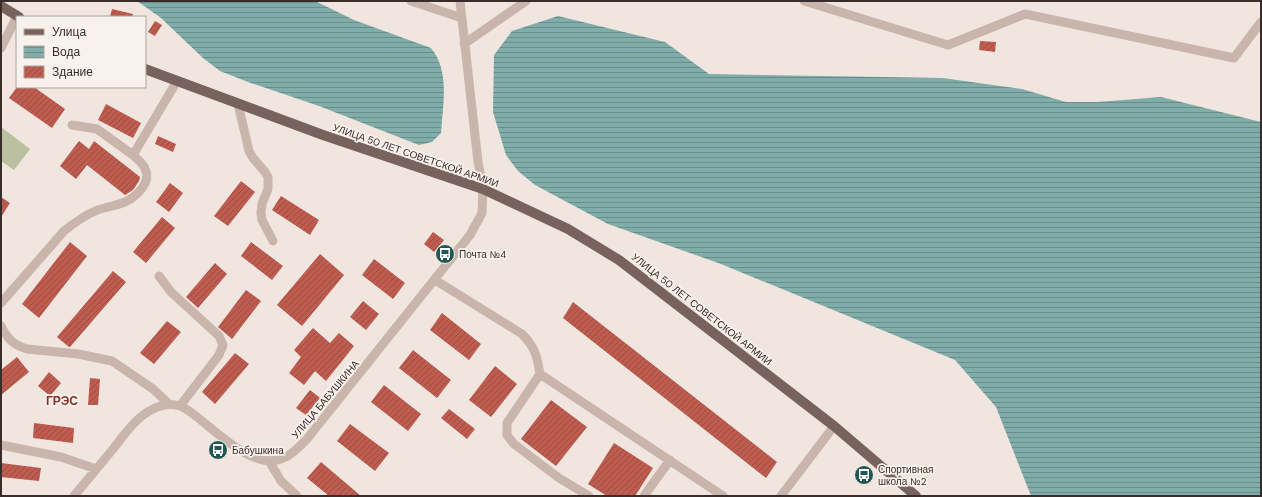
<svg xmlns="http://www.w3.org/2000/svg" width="1262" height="497" viewBox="0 0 1262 497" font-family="'DM Sans',sans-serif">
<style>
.park{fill:#bac0a0}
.water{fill:url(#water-rules)}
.building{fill:url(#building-hatch)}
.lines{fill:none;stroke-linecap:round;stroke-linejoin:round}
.minor{stroke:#c9b5ac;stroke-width:9}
.major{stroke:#78625c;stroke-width:10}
.labels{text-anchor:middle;stroke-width:3.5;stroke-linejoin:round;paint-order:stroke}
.street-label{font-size:10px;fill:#382d2a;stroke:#f9f1ec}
.poi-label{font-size:10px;fill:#382d2a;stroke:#f9f1ec;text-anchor:start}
.quarter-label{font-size:12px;font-weight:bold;fill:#823128;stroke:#f9f1ec}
</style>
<defs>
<pattern id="water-rules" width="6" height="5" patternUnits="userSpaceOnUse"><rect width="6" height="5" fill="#80ada9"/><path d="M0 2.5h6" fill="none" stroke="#6a8d8a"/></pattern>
<pattern id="building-hatch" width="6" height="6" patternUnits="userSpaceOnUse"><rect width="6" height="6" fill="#be5c50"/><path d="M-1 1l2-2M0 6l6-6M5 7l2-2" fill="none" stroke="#9b4c43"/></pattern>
</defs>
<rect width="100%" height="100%" fill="#f1e6df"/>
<path class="park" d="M1 127 30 149 14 170 1 161Z"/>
<path class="water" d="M137 1H315L354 20 431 48C450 71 443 104 441 133L432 142 419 145 319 106 248 82 220 71 203 58 161 18Z
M558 16 665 42 709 74 943 78 1022 89 1066 102H1097L1161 97 1261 122V496H1031L996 407 955 360 721 264 608 224 535 185 518 171 506 155 493 112 494 55 512 31Z"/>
<path class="building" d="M112 9 133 14 132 17H110Z
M155 21 162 25 155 36 148 32Z
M980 41 996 42 995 52 979 50Z
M17 87H34L65 109 52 128 9 98Z
M106 104 141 123 133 138 98 120Z
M158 136 176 144 173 152 155 144Z
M79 141 89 149 94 141 140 177 139 181 133 190 125 195 87 165 76 179 60 166Z
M241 181 255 192 228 226 214 216Z
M170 183 183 193 169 212 156 202Z
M281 196 319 220 310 235 272 210Z
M1 197 10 203 1 217Z
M162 217 175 228 146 263 133 252Z
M433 232 444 240 434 252 424 244Z
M70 242 87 256 39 318 22 304Z
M251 242 283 266 272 280 241 256Z
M320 254 344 275 302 326 277 305Z
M374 259 405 283 393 299 362 275Z
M215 263 227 274 198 308 186 297Z
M113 271 126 282 70 347H69L57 337Z
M246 290 261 301 232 339 218 327Z
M363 301 379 314 366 330 350 317Z
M573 302 777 462 766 478 563 318Z
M442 313 481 344 469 360 430 330Z
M167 321 181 332 154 364 140 353Z
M313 328 330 343 339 333 354 346 326 381 315 371 304 385 289 373 301 357 294 350Z
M413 350 451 380 437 398 399 368Z
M235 353 249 364 215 404 202 392Z
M17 357 29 372 1 395V370Z
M495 366 517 384 491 417 469 400Z
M49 372 61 383 50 396 38 386Z
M90 378 100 379 98 405H88Z
M384 385 421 414 408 431 371 402Z
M310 390 320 398 306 415 296 408Z
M551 400 587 427 556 466 521 439Z
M449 409 475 429 467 439 441 418Z
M34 423 74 428 73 443 33 438Z
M350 424 389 453 375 471 337 441Z
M614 443 653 468 635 496H607L588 484Z
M321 462 361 496H329L307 478Z
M1 463 41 468 39 481 1 477Z"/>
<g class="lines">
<path class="minor" d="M411 1 462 18
M804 1 948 45 1025 14 1234 58 1261 22
M464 44 526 1
M1 48 17 16
M238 104 249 151 253 158 265 172 268 177V189L262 204 261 213 262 220 273 241
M72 125 97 129 133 155
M159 276 171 292 219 336 223 345 219 355 180 406
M435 280 522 334C535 347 537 356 540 374L507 423V435L514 444 559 478 589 496
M1 303 64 231C74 223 84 216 95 211 105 207 115 206 125 202 136 197 152 182 145 169 143 163 137 159 133 155L177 81
M1 326C7 339 14 345 27 349L78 354 112 361 153 389 169 404
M540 374 723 496
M1 445 61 457 96 469
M269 461 281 481 297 496
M74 496C87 480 100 465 113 449 124 435 136 417 153 409 161 405 171 403 180 406 186 408 192 413 197 417 218 433 253 469 281 459 292 455 299 447 307 439L470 235 482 213 483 189 478 162 460 1
M644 496 670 460
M781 496 834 426"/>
<path class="major" d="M1 6 19 17
M145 69 323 135 483 189 568 229 619 260 834 426 916 496"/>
</g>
<defs>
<g id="bus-disc" transform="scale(1)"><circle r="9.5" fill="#225753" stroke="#f9f1ec"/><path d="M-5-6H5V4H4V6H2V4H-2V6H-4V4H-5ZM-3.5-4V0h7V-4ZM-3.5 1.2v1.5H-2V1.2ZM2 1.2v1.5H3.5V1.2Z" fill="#fff"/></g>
</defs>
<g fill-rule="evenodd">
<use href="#bus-disc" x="445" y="254"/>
<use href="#bus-disc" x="218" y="450"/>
<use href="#bus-disc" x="864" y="475"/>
</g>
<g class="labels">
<g class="street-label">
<text transform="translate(416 155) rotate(19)" y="4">УЛИЦА 50 ЛЕТ СОВЕТСКОЙ АРМИИ</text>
<text transform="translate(702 309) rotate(38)" y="4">УЛИЦА 50 ЛЕТ СОВЕТСКОЙ АРМИИ</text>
<text transform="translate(325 399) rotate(-50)" y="4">УЛИЦА БАБУШКИНА</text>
</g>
<g class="poi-label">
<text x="459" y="258">Почта №4</text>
<text x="232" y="454">Бабушкина</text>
<text x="878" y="473">Спортивная<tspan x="878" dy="12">школа №2</tspan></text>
</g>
<g class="quarter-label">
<text x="62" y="405">ГРЭС</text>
</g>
</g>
<rect width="1262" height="497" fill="none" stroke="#382d2a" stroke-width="4"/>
<rect x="16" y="16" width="130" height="72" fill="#f9f1ec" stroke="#aca39e"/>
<rect x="24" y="29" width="20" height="6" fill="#78625c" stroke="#aca39e"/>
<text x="52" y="36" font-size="12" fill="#382d2a">Улица</text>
<rect x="24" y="46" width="20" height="12" fill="url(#water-rules)" stroke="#aca39e"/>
<text x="52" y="56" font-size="12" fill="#382d2a">Вода</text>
<rect x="24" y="66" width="20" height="12" fill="url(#building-hatch)" stroke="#aca39e"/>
<text x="52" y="76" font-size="12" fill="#382d2a">Здание</text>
</svg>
